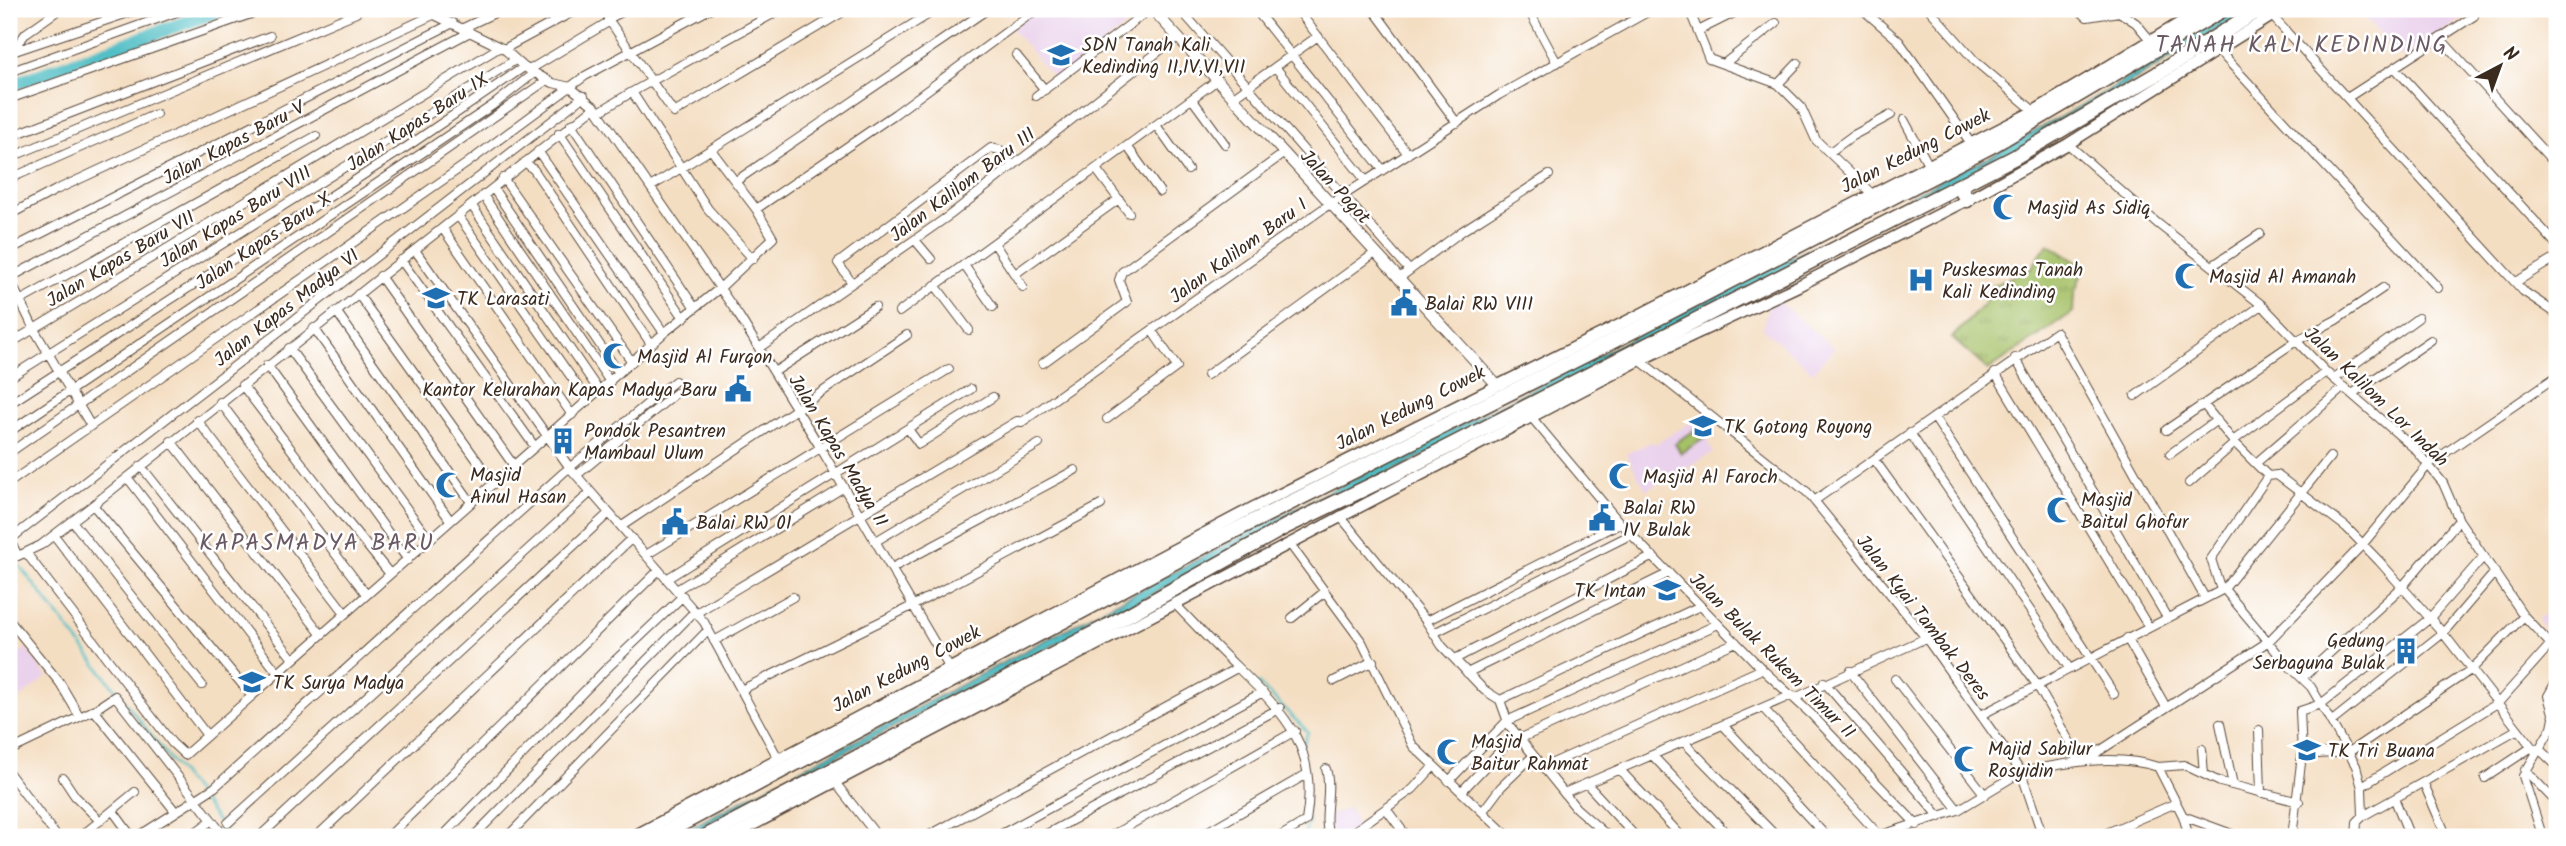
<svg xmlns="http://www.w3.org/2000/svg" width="2566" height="846" viewBox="0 0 2566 846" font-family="Kalam,sans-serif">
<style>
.built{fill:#ead1ec}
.grass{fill:url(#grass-tufts);stroke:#707642;stroke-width:2}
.pitch{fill:#a6c167;stroke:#707642;stroke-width:2}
.water{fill:#4fbec5;stroke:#457472;stroke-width:2}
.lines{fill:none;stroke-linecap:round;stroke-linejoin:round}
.stream{stroke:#4fbec5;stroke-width:2.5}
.river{stroke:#4fbec5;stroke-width:14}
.minor-casing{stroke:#574537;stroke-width:10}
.tertiary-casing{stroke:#574537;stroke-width:12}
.secondary-casing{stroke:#574537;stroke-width:13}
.trunk-casing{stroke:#574537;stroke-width:17}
.minor{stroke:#fff;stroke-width:8}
.tertiary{stroke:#fff;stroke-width:10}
.secondary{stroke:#fff;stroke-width:10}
.trunk{stroke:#fff;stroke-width:14}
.labels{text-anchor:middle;stroke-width:5;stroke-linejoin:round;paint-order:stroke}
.poi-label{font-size:19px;fill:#3b2a1e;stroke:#fff;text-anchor:start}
.street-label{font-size:19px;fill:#3b2a1e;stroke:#fff}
.quarter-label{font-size:23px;letter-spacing:2px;fill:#6a5a64;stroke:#fff}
</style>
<defs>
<pattern id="grass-tufts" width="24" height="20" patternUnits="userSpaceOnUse" patternTransform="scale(1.75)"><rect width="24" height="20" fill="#a6c167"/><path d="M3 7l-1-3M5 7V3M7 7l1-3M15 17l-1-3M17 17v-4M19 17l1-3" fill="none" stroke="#889d54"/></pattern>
</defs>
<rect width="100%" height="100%" fill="#fff"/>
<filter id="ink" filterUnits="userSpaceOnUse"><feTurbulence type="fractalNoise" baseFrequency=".0143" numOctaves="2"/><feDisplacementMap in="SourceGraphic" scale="14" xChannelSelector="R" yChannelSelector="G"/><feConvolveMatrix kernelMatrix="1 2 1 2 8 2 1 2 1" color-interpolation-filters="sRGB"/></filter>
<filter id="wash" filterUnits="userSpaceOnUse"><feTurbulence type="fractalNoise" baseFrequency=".00686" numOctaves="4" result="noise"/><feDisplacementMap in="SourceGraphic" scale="28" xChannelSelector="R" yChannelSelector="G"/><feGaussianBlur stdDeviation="1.57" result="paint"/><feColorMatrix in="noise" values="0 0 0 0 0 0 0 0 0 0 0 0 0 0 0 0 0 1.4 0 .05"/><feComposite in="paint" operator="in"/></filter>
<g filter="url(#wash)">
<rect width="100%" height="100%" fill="#f4dec2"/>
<path class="built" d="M1038 9H1141L1144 12 1056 81 1012 29Z
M2356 9H2468L2472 13 2403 57Z
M1775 299 1834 348 1813 372 1762 328 1768 308Z
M1695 420 1707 437 1713 453 1646 490 1626 454 1651 442 1655 444Z
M2557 605V646L2538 619Z
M26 648 47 677 17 700 9 689V662Z
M1349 808 1358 827 1343 837H1332L1328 832 1331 815Z"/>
<path class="grass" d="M2048 244 2084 267 2074 294 2073 312 1988 370 1952 338 1984 304 1990 287 2032 267Z"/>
<path class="pitch" d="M1699 428 1705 438 1681 453 1675 443Z"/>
<path class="water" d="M2234 9H2251L2029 145 738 807 687 837H673L1267 523 1782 262 1860 227 1888 208 1965 167 1974 165 2106 92Z"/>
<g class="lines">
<path class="stream" d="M9 552 230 837
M1258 683 1308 732 1303 745
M1304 837 1309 820"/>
<path class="river" d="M9 86 223 9"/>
</g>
</g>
<g filter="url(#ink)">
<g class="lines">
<g class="minor-casing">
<path id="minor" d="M422 9 504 49 524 67 553 83 570 87 595 107 739 316 820 447 949 667
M628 9 608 19 674 113 848 9
M1180 9 1409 270
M1255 9 1383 170
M1297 9 1408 154
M1373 9 1457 123
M1528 9 1557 63
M1689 9 1709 59 1778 84 1801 107 1816 140 1871 193
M1862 9 1899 41 1970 142
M1929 9 1975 61 2034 111
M2078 9 2087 17 2119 12 2136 23 2151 41
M2272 16 2523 291 2557 314
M463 28 503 9
M1698 31 1742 9
M2440 38 2557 166
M504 49 578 9
M2219 51 2438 288
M12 52 26 33 60 9
M9 53 140 9
M1016 55 1045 90
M1725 63 1776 23
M1276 68 1366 181
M2395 68 2557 245
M529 70 610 21
M9 72 185 9
M1778 84 1798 63
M632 92 782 9
M584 96 21 531 10 540 18 556 41 545 93 505 595 107
M1036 96 1150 9
M1232 98 1318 36
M2347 98 2474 16
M9 99 265 9
M1192 99 1225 144
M599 112 632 92 708 209 753 259
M1904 120 1928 164
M571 124 695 308
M1156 125 1188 170
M559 133 684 318
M9 137 270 36
M2068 144 2157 223 2262 305 2326 372 2415 449 2443 483 2459 520 2524 616 2557 651
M1127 146 1160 192
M538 151 664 333
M1830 152 1852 136 1891 115
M9 158 356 13
M525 162 534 170 651 344
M1096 169 1129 213
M503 178 632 362
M9 179 156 114
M736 181 988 9
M652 186 937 9
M493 188 619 373
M483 195 610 382
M472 206 599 391
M756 209 895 114 1037 9
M9 215 56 190 446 9
M459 217 588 401
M443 229 572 415
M915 240 931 259
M994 243 1023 287
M9 250 453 23
M415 250 570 468 704 622 778 758
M401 260 535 447
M964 265 993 307
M2212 266 2260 234
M1015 274 1119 199
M380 276 514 466
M1398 279 1462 231 1549 175
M2516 282 2557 257
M852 283 838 263 991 148 1000 150 1013 166
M935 285 969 330
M358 294 494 484
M9 307 316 136
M336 311 471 502
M899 312 1216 81
M314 328 450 520
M9 344 500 47
M289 348 429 539
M759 348 950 215 1177 37
M1637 358 1807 492 1926 638 2021 772C2066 763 2114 753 2158 767L2183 816 2240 837
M2015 358 2166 616
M1043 363 1127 302 1119 280 1122 272 1283 154
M267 365 408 560
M774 372 875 307
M1995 373 2148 626
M1207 375 1375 253
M9 378 515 60
M2334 379 2418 318
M242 385 333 504 390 574
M2352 394 2431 340
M2135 396 2262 305
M220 402 366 594
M9 404 408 146 524 67
M2204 405 2233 441 2268 476
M1934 417 2114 694
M1532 418 1620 523 1762 669 1812 715 1917 825
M1107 419 1177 367 1152 331
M197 420 345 613
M91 426 34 329 9 278 470 32
M908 429 919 444 993 397
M2166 430 2296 341 2336 320 2383 288
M9 432 496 103 534 73
M1910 433 2069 668
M171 441 321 634
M2233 441 2326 372
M9 453 547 80
M2170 454 2217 420
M1874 459 2037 685 2072 746 2077 761
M2256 463 2344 387
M141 466 293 659
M577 475 676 393
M127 477 277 672
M9 483 466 164 585 76 710 9
M2189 483 2235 443
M1814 501 2056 332 2205 598
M93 505 251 695
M1340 516 1426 621 1442 646 1484 690 1500 700 1509 725 1576 808 1609 837
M72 521 202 685
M622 526 907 335
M54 535 206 734
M876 541 1039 444
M1289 543 1362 642 1413 746 1509 837
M27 554 172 743 185 755 664 333 720 288 773 238 756 209 712 151
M646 555 949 369
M892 568 1075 470
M668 578 971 389
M678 589 844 487
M2224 589 2285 662 2311 687 2321 704 2356 766 2362 788 2363 816
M2221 590 2211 559 2268 476 2277 475 2346 527 2379 561 2443 633 2535 751
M1174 603C1195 625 1216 647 1238 668 1286 715 1319 748 1306 821L1279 837
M696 613 1017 421 1022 422 1324 208 1499 95 1653 9
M1292 618 1323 593
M9 620 60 683 80 717
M1426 621 1620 523
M1434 633 1632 534
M2127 638 2166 707
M714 641 793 597
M1455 659 1653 556
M1850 671 1958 810
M1467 673 1669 573
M2302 678 2402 587 2459 520
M1895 679 1985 795
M1334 681 1373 661
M1824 682 1940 817
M741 690 914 605 1101 505
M1795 698 1926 638
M1500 700 1700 606
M1763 708 1880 836
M94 710 175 811
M1981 715 2224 589 2330 457
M2331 722 2443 633 2495 572
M2220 724 2233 785
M1723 725 1827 837
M2259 730 2261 793
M1519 739 1736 642
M1684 742 1777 837
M2538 748 2557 766
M2202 749 2204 774
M9 751 94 710 115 696 225 837
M2302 755 2349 752 2472 669 2524 616
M1653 756 1730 837
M2084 761 2269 641 2363 544 2429 464 2557 376
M1544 767 1762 669
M2158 767 2184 765 2220 782 2299 802
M1326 769C1333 790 1321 820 1330 837
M2525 770 2557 803
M1621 771 1682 837
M9 773 57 837
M63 778 75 796 100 821
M2485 778 2532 747
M834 781 878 837
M1449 781 1507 721 1718 624
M1587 784 1636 837
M2424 784 2447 837
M2362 786 2499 702 2549 646
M1462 791 1516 734
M1564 793 1792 695
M2395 800 2410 837
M1387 810 1407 837
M113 811 132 837
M1483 811 1501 787 1533 756
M2183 816 2189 837
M228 823 591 492
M2102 835 2176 803
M2542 835 2523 776 2552 727 2554 717 2548 696 2557 680
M80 837 135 792
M137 837 215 787 563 473 675 381
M189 837 212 820
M259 837 609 513
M316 837 632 538
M388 837 659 570
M442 837 604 671 683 596
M473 837 695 611
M507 837 708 630
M926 837 1237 668
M996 837 1263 692
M1041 837 1280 708
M1109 837 1295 731
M1198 837 1307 774
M1346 837 1413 789 1433 767
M1875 837 1958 810 2021 772 2043 837
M2292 837 2302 755 2300 711 2321 704 2429 619 2484 556
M2356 837 2357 822 2363 816 2518 729"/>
</g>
<g class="tertiary-casing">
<path id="tertiary" d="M1152 9 1497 385"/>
</g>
<g class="secondary-casing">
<path id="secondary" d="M632 837 1254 507 1629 320 2034 111 2203 9
M730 837 1640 360 1798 286 1967 200 2068 144 2283 9"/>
</g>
<g class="trunk-casing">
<path id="trunk" d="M1959 186 1967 200
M657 837 1212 542 1635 330 1995 144 2224 9
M705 837 1108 626 1285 527 1393 475 2015 157 2157 74 2260 9"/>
</g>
<use href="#minor" class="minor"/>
<use href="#tertiary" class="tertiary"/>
<use href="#secondary" class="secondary"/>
<use href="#trunk" class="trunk"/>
</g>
</g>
<defs>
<g id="school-bare" transform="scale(2.1)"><path d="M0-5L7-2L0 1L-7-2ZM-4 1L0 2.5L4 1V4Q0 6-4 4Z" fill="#1f6fb2" stroke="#fff" stroke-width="2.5" paint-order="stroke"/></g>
<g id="mosque-bare" transform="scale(2.1)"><path d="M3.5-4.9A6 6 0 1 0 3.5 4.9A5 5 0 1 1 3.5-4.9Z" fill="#1f6fb2" stroke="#fff" stroke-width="2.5" paint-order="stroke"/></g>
<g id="hospital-bare" transform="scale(2.1)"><path d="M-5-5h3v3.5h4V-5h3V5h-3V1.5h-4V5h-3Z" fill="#1f6fb2" stroke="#fff" stroke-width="2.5" paint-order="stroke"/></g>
<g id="civic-bare" transform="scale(2.1)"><path d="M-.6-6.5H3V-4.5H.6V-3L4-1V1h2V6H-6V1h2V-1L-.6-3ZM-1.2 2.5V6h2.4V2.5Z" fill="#1f6fb2" stroke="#fff" stroke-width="2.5" paint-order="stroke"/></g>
<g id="building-bare" transform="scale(2.1)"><path d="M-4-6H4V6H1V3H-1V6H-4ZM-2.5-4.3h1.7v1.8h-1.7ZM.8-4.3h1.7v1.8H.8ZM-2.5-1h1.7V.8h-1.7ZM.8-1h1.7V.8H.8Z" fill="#1f6fb2" stroke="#fff" stroke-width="2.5" paint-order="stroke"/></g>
</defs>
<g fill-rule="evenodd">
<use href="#school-bare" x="1061" y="55"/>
<use href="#mosque-bare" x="2006" y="207"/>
<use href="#mosque-bare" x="2188" y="276"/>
<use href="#hospital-bare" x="1921" y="280"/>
<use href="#school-bare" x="436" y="298"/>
<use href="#civic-bare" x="1404" y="303"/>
<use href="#mosque-bare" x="616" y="356"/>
<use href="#civic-bare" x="738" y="389"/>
<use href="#school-bare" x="1703" y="426"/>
<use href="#building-bare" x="563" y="441"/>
<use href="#mosque-bare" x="1622" y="476"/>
<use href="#mosque-bare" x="449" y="485"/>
<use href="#mosque-bare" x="2060" y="510"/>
<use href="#civic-bare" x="1602" y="518"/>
<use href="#civic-bare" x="675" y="522"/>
<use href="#school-bare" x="1667" y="590"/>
<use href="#building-bare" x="2406" y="651"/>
<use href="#school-bare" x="252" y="682"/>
<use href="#school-bare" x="2307" y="750"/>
<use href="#mosque-bare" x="1450" y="752"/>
<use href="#mosque-bare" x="1967" y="759"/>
</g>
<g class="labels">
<g class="poi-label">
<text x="1082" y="51">SDN Tanah Kali<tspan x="1082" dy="22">Kedinding II,IV,VI,VII</tspan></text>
<text x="2027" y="214">Masjid As Sidiq</text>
<text x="1942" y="276">Puskesmas Tanah<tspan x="1942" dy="22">Kali Kedinding</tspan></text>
<text x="2209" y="283">Masjid Al Amanah</text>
<text x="457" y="305">TK Larasati</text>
<text x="1425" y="310">Balai RW VIII</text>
<text x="637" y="363">Masjid Al Furqon</text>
<text x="717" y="396" text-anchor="end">Kantor Kelurahan Kapas Madya Baru</text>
<text x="1724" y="433">TK Gotong Royong</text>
<text x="584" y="437">Pondok Pesantren<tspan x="584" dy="22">Mambaul Ulum</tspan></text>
<text x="470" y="481">Masjid<tspan x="470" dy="22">Ainul Hasan</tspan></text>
<text x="1643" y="483">Masjid Al Faroch</text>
<text x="2081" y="506">Masjid<tspan x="2081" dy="22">Baitul Ghofur</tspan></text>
<text x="1623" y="514">Balai RW<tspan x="1623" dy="22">IV Bulak</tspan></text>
<text x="696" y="529">Balai RW 01</text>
<text x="1646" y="597" text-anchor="end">TK Intan</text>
<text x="2385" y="647" text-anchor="end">Gedung<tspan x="2385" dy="22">Serbaguna Bulak</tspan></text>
<text x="273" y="689">TK Surya Madya</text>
<text x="1471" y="748">Masjid<tspan x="1471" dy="22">Baitur Rahmat</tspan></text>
<text x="1988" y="755">Majid Sabilur<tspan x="1988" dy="22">Rosyidin</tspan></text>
<text x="2328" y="757">TK Tri Buana</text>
</g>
<g class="street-label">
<text transform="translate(417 121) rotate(-33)" y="7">Jalan Kapas Baru IX</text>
<text transform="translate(233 142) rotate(-28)" y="7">Jalan Kapas Baru V</text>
<text transform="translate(1915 150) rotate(-27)" y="7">Jalan Kedung Cowek</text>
<text transform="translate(962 184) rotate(-37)" y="7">Jalan Kalilom Baru III</text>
<text transform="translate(1336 186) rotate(47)" y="7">Jalan Pogot</text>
<text transform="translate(235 216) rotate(-32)" y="7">Jalan Kapas Baru VIII</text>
<text transform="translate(263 240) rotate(-34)" y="7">Jalan Kapas Baru X</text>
<text transform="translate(1238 250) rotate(-36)" y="7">Jalan Kalilom Baru I</text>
<text transform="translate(120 258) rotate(-31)" y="7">Jalan Kapas Baru VII</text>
<text transform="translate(286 307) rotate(-38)" y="7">Jalan Kapas Madya VI</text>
<text transform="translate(2377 396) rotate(44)" y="7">Jalan Kalilom Lor Indah</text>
<text transform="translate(1410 407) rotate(-27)" y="7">Jalan Kedung Cowek</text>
<text transform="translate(839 450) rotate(59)" y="7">Jalan Kapas Madya II</text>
<text transform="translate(1924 617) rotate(52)" y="7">Jalan Kyai Tambak Deres</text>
<text transform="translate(1773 655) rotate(45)" y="7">Jalan Bulak Rukem Timur II</text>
<text transform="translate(906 668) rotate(-28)" y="7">Jalan Kedung Cowek</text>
</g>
<g class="quarter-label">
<text x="2302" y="52">TANAH KALI KEDINDING</text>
<text x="317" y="550">KAPASMADYA BARU</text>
</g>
</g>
<rect width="2566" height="846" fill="none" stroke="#fff" stroke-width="35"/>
<g transform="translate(2500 66) rotate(41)" stroke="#ffffff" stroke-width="5" paint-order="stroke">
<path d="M0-5L12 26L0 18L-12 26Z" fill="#3b2a1e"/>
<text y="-10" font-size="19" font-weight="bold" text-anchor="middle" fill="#3b2a1e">N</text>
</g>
</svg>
